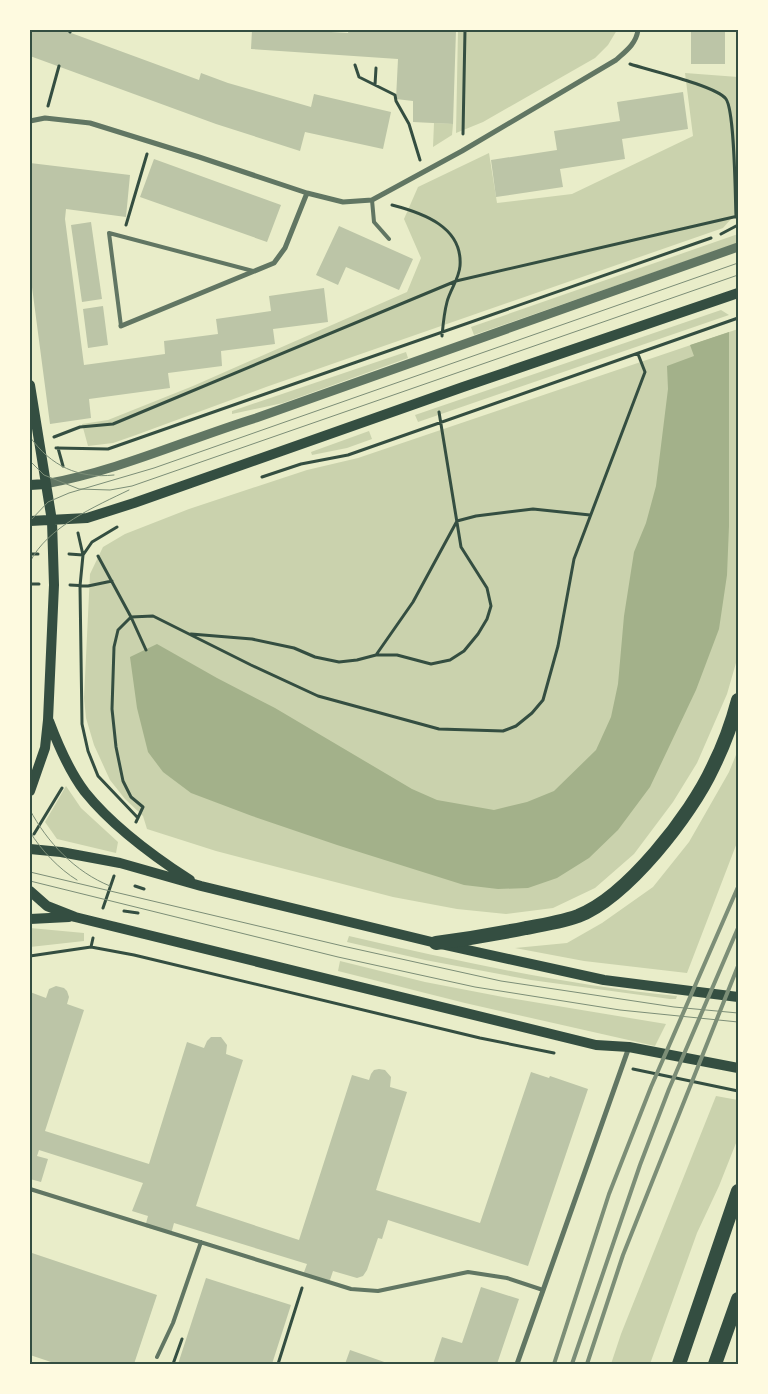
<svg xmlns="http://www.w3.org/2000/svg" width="768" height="1394" viewBox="0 0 768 1394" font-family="'DejaVu Sans',sans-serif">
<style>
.green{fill:#cad2ad}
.water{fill:#a3b18a}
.building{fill:#bcc5a7}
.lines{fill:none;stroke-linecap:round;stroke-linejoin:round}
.path{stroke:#344e41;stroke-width:3}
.service{stroke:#617663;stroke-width:4}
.minor{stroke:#617663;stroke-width:5}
.tertiary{stroke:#617663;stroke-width:9}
.secondary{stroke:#344e41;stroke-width:10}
.trunk{stroke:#344e41;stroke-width:14}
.tram{stroke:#7c8e77;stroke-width:1}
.rail{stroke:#7c8e77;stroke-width:4}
.neatline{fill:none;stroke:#344e41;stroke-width:2}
</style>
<rect width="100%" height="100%" fill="#e9edc9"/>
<path class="green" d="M458 30H617L608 45 595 58 483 122 456 133Z
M685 73 738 77V211L723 228 266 387 136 435 113 443 88 446 82 424 108 420 193 386 407 292 421 258 404 219 418 187 489 153 497 203 572 194 693 136Z
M434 123 453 124 452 135 433 147Z
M738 234V243L474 335 471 327Z
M721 310 729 315 418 422 415 415Z
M738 329V656L727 694 697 763 673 802 634 854 595 888 553 908 506 914 457 909 393 897 216 851 147 829 143 816 125 799 110 780 94 745 86 718 84 698 90 574 103 547 125 534 189 509 307 470 358 458Z
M406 352 408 358 283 403 232 414V411Z
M369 431 372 439 347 448 312 455 311 452Z
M738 750V840L687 973 584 961 515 948 567 943 602 923 653 887 689 842 729 772Z
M66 786 81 808 118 842 116 853 57 839 45 822Z
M30 928 84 933V941L30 947Z
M349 936C457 961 566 985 677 996L676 999H670L531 980 425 960 347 942Z
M340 961 425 982 503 997 666 1024 655 1046 465 1003 338 971Z
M716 1096 738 1100V1138L719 1186 697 1233 650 1364H611L621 1334Z"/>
<path class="water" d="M729 332V526L727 575 719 629 696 690 650 787 618 830 589 858 557 878 528 888 498 889 464 885 337 845 252 816 191 793 163 772 148 752 137 708 130 657 157 644 217 678 275 708 412 789 437 800 494 810 527 802 554 791 596 750 611 717 618 684 624 616 634 552 646 523 656 486 668 389 667 366 694 356 690 345Z"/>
<path class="building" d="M30 30H63L199 80 201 73 228 83 311 107 314 94 391 112 383 149 305 132 300 151 216 124 30 56Z
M252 30H331V32L348 33 349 30H456L453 124 413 122V101L396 99 398 59 251 49Z
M691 30H725V64H691Z
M683 92 688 129 622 139 625 159 560 169 563 187 496 197 491 160 557 150 554 131 620 121 617 102Z
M154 159 281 205 267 242 140 197Z
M30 163 130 175 126 217 66 209 65 219 84 365 165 354 164 341 218 334 216 319 271 311 269 296 324 288 328 322 273 329 275 344 221 351 222 366 168 373 170 388 89 399 91 418 50 424 30 272Z
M91 222 102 299 82 302 71 225Z
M339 226 413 259 399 290 346 267 338 285 316 275Z
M103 306 108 345 88 348 83 309Z
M56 986 64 988 67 991 69 997 67 1004 84 1010 45 1131 149 1164 187 1042 204 1048 207 1041 211 1037H221L227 1045 226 1054 243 1060 196 1206 299 1240 352 1075 369 1080 371 1074 374 1070 379 1069 385 1070 391 1077 390 1087 407 1092 376 1190 480 1223 531 1072 549 1078 550 1076 588 1089 528 1266 388 1220 382 1239 378 1238 367 1270 363 1276 357 1278 333 1271 329 1283 303 1275 307 1264 174 1223 171 1234 145 1227 148 1216 132 1211 143 1183 39 1150 37 1156 48 1159 41 1182 30 1179V992L46 998 49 989Z
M32 1253 157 1295 134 1364H57L30 1355V1260Z
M206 1278 291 1305 272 1364H178Z
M481 1287 519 1299 497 1364H433L442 1337 462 1343Z
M350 1350 390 1364H345Z"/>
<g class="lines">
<path class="path" d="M70 32 71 30
M630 64C648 70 717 86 726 99 735 112 735 196 736 217
M355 65 359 77 395 95 396 101 409 124 420 160
M375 85 376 68
M48 106 59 66
M463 134 465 30
M392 205C423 213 463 227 460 266 459 279 450 290 447 302 444 313 443 325 442 336
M126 225 147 154
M721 234 738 225
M54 437 80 427 113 424 456 281 738 216
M56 448 108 449 711 238
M58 448 63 466
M262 477 301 464 348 455 738 318
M78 533 83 555 80 586 82 724 88 751 98 776 138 818
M30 554H38
M69 554 83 555
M83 555 92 542 117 527
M98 556 131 617 146 650
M30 584H39
M70 585 88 586 112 581
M191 634 252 639 294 648 315 657 339 662 357 660 376 655H397L431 664 450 660 464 651 478 634 487 619 491 606 487 588 461 547 439 412
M376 655 413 602 457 521 476 516 533 509 590 515
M136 822 143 807 131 797 123 781 116 747 112 709 114 647 118 630 131 617 153 616 251 665 318 696 439 729 503 731 516 726 532 713 543 700 558 646 574 559 645 372 638 354
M34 834 62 788
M135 886 144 889
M103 908 114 876
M124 911 138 913
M91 947 93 938
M30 956 91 947 134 955 480 1038 554 1053
M633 1069 738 1091
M173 1364 182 1339
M278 1364 302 1288"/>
<path class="service" d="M372 200 374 222 389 239
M121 326 109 233 253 271
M30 1189 351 1289 378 1291 468 1272 507 1278 543 1290
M157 1357 173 1323 201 1242"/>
<path class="minor" d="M30 121 45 118 90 123 199 157 307 193 343 202 372 200 462 151 616 60C626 51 636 44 638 30
M121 326 274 263 285 248 307 193
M517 1364 629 1047"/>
<path class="tertiary" d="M45 484C118 471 185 440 256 418L738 247"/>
<path class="secondary" d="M30 385 52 521 54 585 48 720 45 748 30 791
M30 485 45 484
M30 521 87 518 134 503 463 387 738 293
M49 721C58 745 69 771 85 792 113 827 153 856 190 880
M30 849 61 852 120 863 201 886 436 943 604 980 738 997
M30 891 47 906 75 917 596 1045 629 1047 738 1068
M30 919 69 917"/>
<path class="trunk" d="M436 943C466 939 496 934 526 928 543 925 561 922 578 916 627 897 691 815 713 767 724 745 732 723 738 700
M679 1364 738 1191
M715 1364 738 1299"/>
<path class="tram" d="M30 437C51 466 78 479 114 475
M30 461 44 475 79 489 110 490 132 486 738 275
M30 521 48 502 69 493 154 468 738 263
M30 562C47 527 96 506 129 490
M30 810C47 842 75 872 110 886
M30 832C41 850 59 869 77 880
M30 872 347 947 501 981 674 1007 738 1013
M30 881 338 957 475 987 620 1010 738 1022"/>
<path class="rail" d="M554 1364 609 1194 651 1087 738 887
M572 1364 640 1165 669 1089 738 928
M587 1364 623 1255 738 966"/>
</g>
<rect width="768" height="1394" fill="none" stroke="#fefae0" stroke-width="62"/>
<rect x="31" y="31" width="706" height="1332" class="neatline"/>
</svg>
